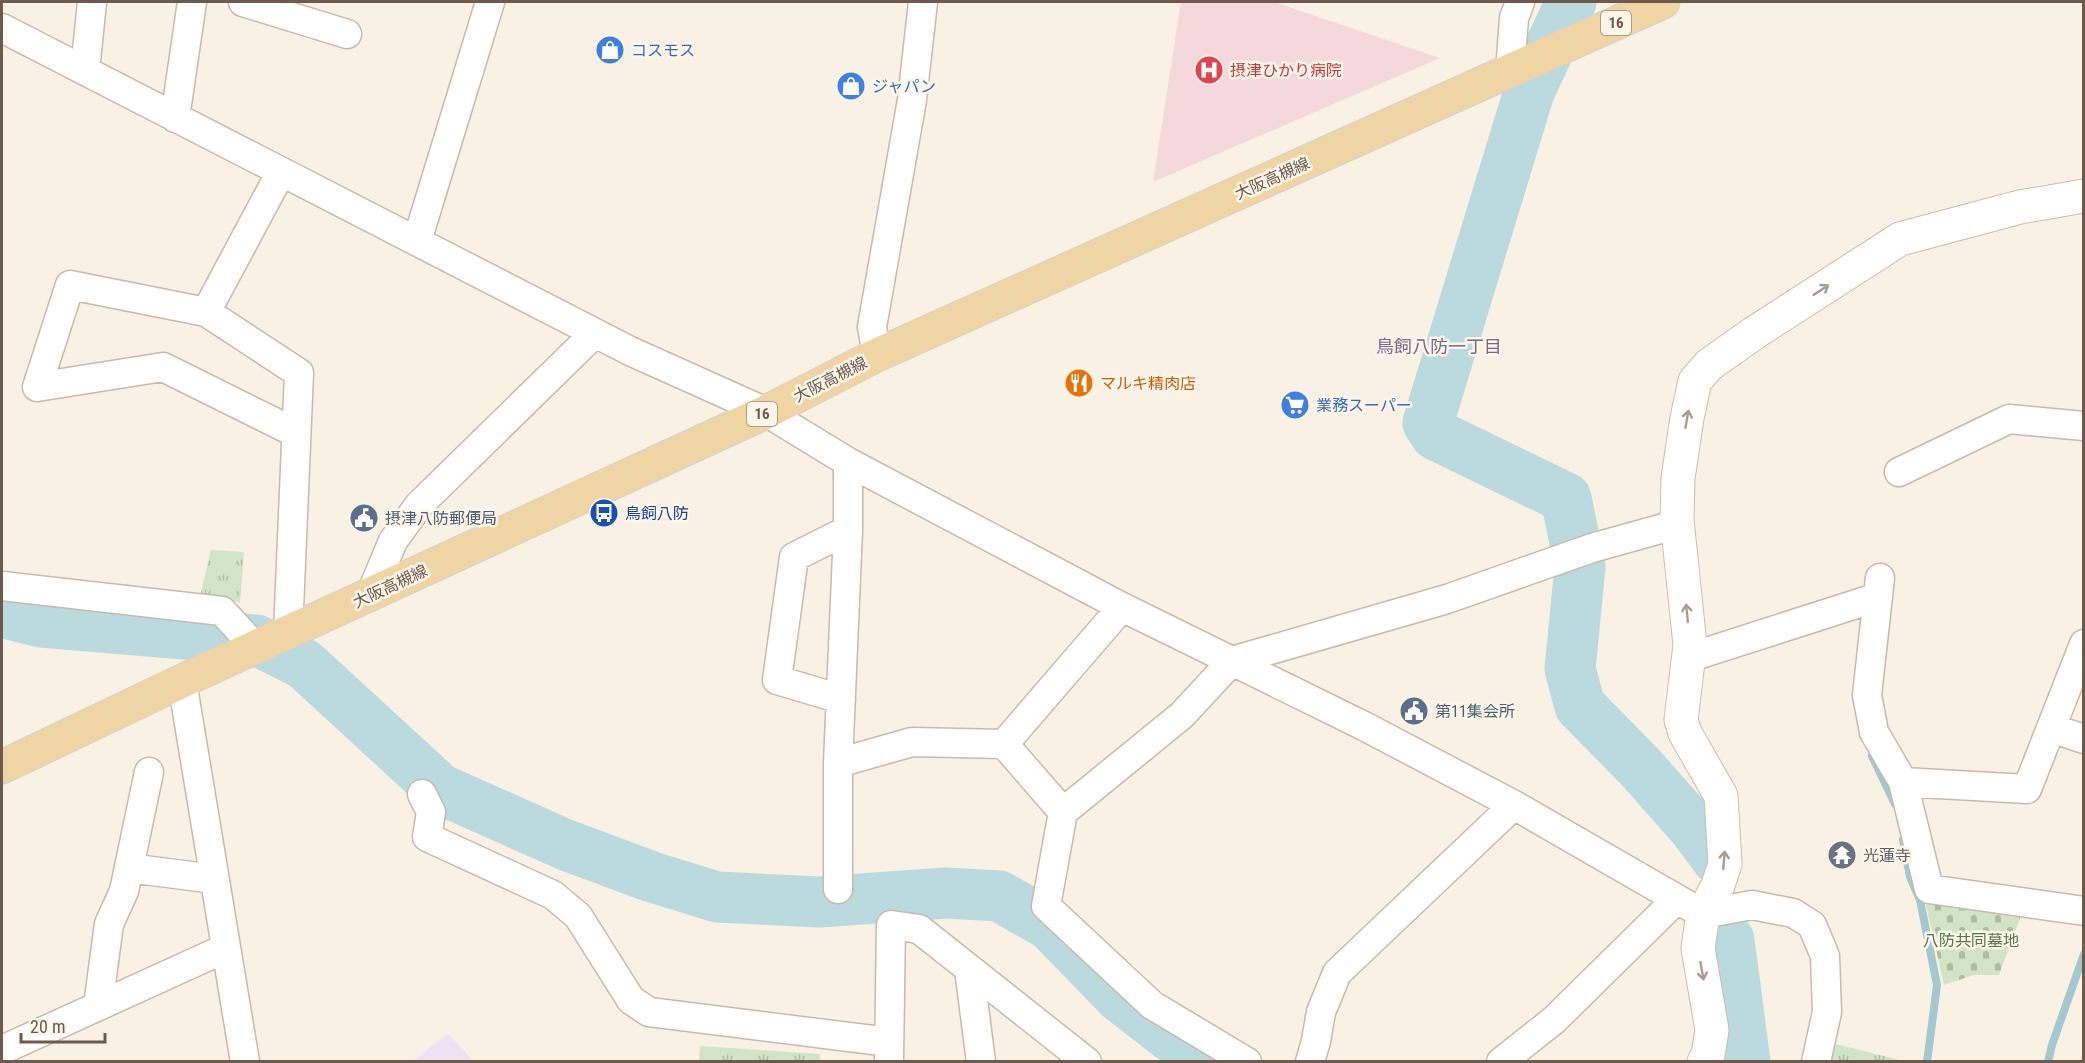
<svg xmlns="http://www.w3.org/2000/svg" width="2085" height="1063" viewBox="0 0 2085 1063" font-family="'Roboto Condensed','Noto Sans JP',sans-serif">
<style>
.education{fill:#eee1f5}
.medical{fill:#f5d8db}
.cemetery{fill:url(#cemetery-stones)}
.park{fill:url(#park-tufts)}
.lines{fill:none;stroke-linecap:round;stroke-linejoin:round}
.stream{stroke:#a3c8d0;stroke-width:8}
.river{stroke:#bbdadf;stroke-width:51}
.street-casing{stroke:#c8b9ac;stroke-width:31}
.secondary-casing{stroke:#cdbbad;stroke-width:35}
.primary-casing{stroke:#d6d1cd;stroke-width:35}
.street{stroke:#fff;stroke-width:28}
.secondary{stroke:#fff;stroke-width:33}
.primary{stroke:#efd5a4;stroke-width:33}
.oneway{stroke:#a89b94}
.labels{text-anchor:middle;stroke-width:5;stroke-linejoin:round;paint-order:stroke}
.shield{fill:#fcf5ea;stroke:#99887c;stroke-width:1.5}
.shield-label{font-size:15px;font-weight:bold;fill:#6e594d}
.shop-label{font-size:16px;fill:#366cbe;stroke:#fcf5ea;text-anchor:start}
.health-label{font-size:16px;fill:#be3a42;stroke:#fcf5ea;text-anchor:start}
.street-label{font-size:16px;fill:#6e594d;stroke:#fcf5ea}
.food-label{font-size:16px;fill:#c56008;stroke:#fcf5ea;text-anchor:start}
.transit-label{font-size:16px;fill:#164399;stroke:#fcf5ea;text-anchor:start}
.service-label{font-size:16px;fill:#4e5e75;stroke:#fcf5ea;text-anchor:start}
.worship-label{font-size:16px;fill:#5b616d;stroke:#fcf5ea;text-anchor:start}
.park-label{font-size:16px;fill:#56784a;stroke:#fcf5ea}
.neighbourhood-label{font-size:18px;fill:#7e658a;stroke:#fcf5ea}
</style>
<defs>
<pattern id="cemetery-stones" width="16" height="16" patternUnits="userSpaceOnUse" patternTransform="scale(1.5)"><rect width="16" height="16" fill="#d1e4c5"/><path d="M2 7V4a2 2 0 0 1 4 0v3zM10 15v-3a2 2 0 0 1 4 0v3z" fill="#aebca2"/></pattern>
<pattern id="park-tufts" width="24" height="20" patternUnits="userSpaceOnUse" patternTransform="scale(1.5)"><rect width="24" height="20" fill="#d1e4c5"/><path d="M3 7l-1-3M5 7V3M7 7l1-3M15 17l-1-3M17 17v-4M19 17l1-3" fill="none" stroke="#aebca2"/></pattern>
</defs>
<rect width="100%" height="100%" fill="#f9f1e4"/>
<path class="education" d="M448 1034 473 1061H413Z"/>
<path class="medical" d="M1181 2H1274L1440 58 1153 182Z"/>
<path class="cemetery" d="M1924 896 2022 913 1999 975H1974L1944 985Z"/>
<path class="park" d="M211 550 244 552 240 602 200 596Z
M1836 1044 1904 1061 1829 1062 1832 1048Z
M700 1046 820 1054V1061H699Z"/>
<g class="lines">
<path class="stream" d="M1872 756 1895 804
M1903 840 1910 877 1920 900 1937 985 1927 1062
M2048 1062 2052 1045 2084 954"/>
<path class="river" d="M1571 2 1529 92 1428 423 1436 435 1566 498 1580 567 1570 669 1580 706 1641 768 1694 828 1717 859
M2 607 9 614 41 622 256 640 304 664 440 789 566 845 652 877 717 897 819 902 946 893 999 896 1050 925 1120 997 1173 1038 1214 1062
M1729 940 1745 1062"/>
<g class="street-casing">
<path id="street" d="M243 2 347 34
M2 28 630 351 766 412 848 462 1122 607 1364 726 1514 805 1703 914 1752 905 1793 913 1812 925 1825 956 1827 1012 1816 1062
M85 71 92 2
M1510 72 1514 18 1520 2
M175 118 192 2
M417 241 490 2
M206 312 281 172
M877 355 872 327 912 100 923 2
M1899 472 2009 419 2084 426
M1880 578 1867 695 1874 732 1903 782 1929 889 2084 911
M2 586 222 611 256 648
M370 596 393 541 419 505 595 333
M288 633 299 373 206 312 70 285 37 387 163 367 296 433
M1688 658 1878 597
M182 681 245 1062
M841 699 777 680 794 557 848 530V462
M2051 728 2084 739
M1004 744 1122 607
M838 763 912 742 1004 744 1063 812
M1903 782 2027 789 2084 644
M422 794 431 812 427 837 553 895 578 916 631 1000 649 1012 889 1042
M129 868 214 879
M838 889V763L848 530
M969 969 981 1062
M98 1006 109 924 124 891 149 772
M2 1050 226 948
M889 1059 891 925 919 929 1087 1062
M1247 1062 1152 1005 1046 906 1063 812 1182 715 1232 661 1447 599 1592 548 1678 524
M1310 1062 1316 1041 1321 1012 1337 973 1514 805
M1501 1062 1554 1020 1677 899"/>
</g>
<g class="secondary-casing">
<path id="secondary" d="M1704 1062 1708 1055 1712 1030 1698 948 1703 914 1718 885 1725 864 1721 796 1685 733 1681 720 1690 645 1677 520 1678 478 1687 418 1695 381 1709 365 1754 333 1900 239 2020 207 2084 196"/>
</g>
<g class="primary-casing">
<path id="primary" d="M2 767 182 681 766 412 877 355 1663 2"/>
</g>
<use href="#street" class="street"/>
<use href="#secondary" class="secondary"/>
<use href="#primary" class="primary"/>
</g>
<defs><path id="oneway-shaft" d="M-6 0H5M1.5-3L5.5 0L1.5 3" fill="none" stroke-width="1.6" stroke-linecap="round" stroke-linejoin="round" transform="scale(1.5)"/></defs>
<g class="oneway">
<use href="#oneway-shaft" transform="translate(1821 290) rotate(-33)"/>
<use href="#oneway-shaft" transform="translate(1687 419) rotate(-80)"/>
<use href="#oneway-shaft" transform="translate(1687 613) rotate(-96)"/>
<use href="#oneway-shaft" transform="translate(1724 860) rotate(-85)"/>
<use href="#oneway-shaft" transform="translate(1702 971) rotate(80)"/>
</g>
<defs>
<g id="shop-disc" transform="scale(1.5)"><circle r="9.5" fill="#3f7fe0" stroke="#fcf5ea"/><path d="M-5-2.5h2.3a2.7 3.5 0 0 1 5.4 0H5L5.5 6h-11ZM-1.5-2.5h3a1.5 2.3 0 0 0-3 0Z" fill="#fff"/></g>
<g id="hospital-disc" transform="scale(1.5)"><circle r="9.5" fill="#e0444e" stroke="#fcf5ea"/><path d="M-5-5h3v3.5h4V-5h3V5h-3V1.5h-4V5h-3Z" fill="#fff"/></g>
<g id="restaurant-disc" transform="scale(1.5)"><circle r="9.5" fill="#e8710a" stroke="#fcf5ea"/><path d="M-5-6h1v4h1v-4h1v4h1v-4h1v5L-1.5 .5V6h-2V.5L-5-1ZM5-6V6H3V1.5H1.5Q1.5-4 5-6Z" fill="#fff"/></g>
<g id="supermarket-disc" transform="scale(1.5)"><circle r="9.5" fill="#3f7fe0" stroke="#fcf5ea"/><path d="M-6-5.5h2.5l.6 2H6L4.5 2H-2.5L-4.4-4H-6ZM-1.5 3.2a1.3 1.3 0 1 0 .1 0ZM3 3.2a1.3 1.3 0 1 0 .1 0Z" fill="#fff"/></g>
<g id="bus-disc" transform="scale(1.5)"><circle r="9.5" fill="#1a4fb4" stroke="#fcf5ea"/><path d="M-5-6H5V4H4V6H2V4H-2V6H-4V4H-5ZM-3.5-4V0h7V-4ZM-3.5 1.2v1.5H-2V1.2ZM2 1.2v1.5H3.5V1.2Z" fill="#fff"/></g>
<g id="civic-disc" transform="scale(1.5)"><circle r="9.5" fill="#5c6f8a" stroke="#fcf5ea"/><path d="M-.6-6.5H3V-4.5H.6V-3L4-1V1h2V6H-6V1h2V-1L-.6-3ZM-1.2 2.5V6h2.4V2.5Z" fill="#fff"/></g>
<g id="temple-disc" transform="scale(1.5)"><circle r="9.5" fill="#6b7280" stroke="#fcf5ea"/><path d="M0-6L5-2H3V0L6.5 2.5H4V6H1.5V3h-3V6H-4V2.5H-6.5L-3 0V-2H-5Z" fill="#fff"/></g>
</defs>
<g fill-rule="evenodd">
<use href="#shop-disc" x="610" y="50"/>
<use href="#hospital-disc" x="1209" y="70"/>
<use href="#shop-disc" x="851" y="86"/>
<use href="#restaurant-disc" x="1079" y="383"/>
<use href="#supermarket-disc" x="1295" y="405"/>
<use href="#bus-disc" x="604" y="513"/>
<use href="#civic-disc" x="364" y="518"/>
<use href="#civic-disc" x="1414" y="711"/>
<use href="#temple-disc" x="1842" y="855"/>
</g>
<g class="labels">
<g class="shield">
<rect x="1601" y="11" width="30" height="24" rx="4.5"/>
<rect x="747" y="402" width="30" height="24" rx="4.5"/>
</g>
<g class="shield-label">
<text x="1616" y="28">16</text>
<text x="762" y="419">16</text>
</g>
<g class="shop-label">
<text x="631" y="56">コスモス</text>
<text x="872" y="92">ジャパン</text>
<text x="1316" y="411">業務スーパー</text>
</g>
<g class="health-label">
<text x="1230" y="76">摂津ひかり病院</text>
</g>
<g class="street-label">
<text transform="translate(1272 178) rotate(-24)" y="6">大阪高槻線</text>
<text transform="translate(830 379) rotate(-27)" y="6">大阪高槻線</text>
<text transform="translate(390 586) rotate(-25)" y="6">大阪高槻線</text>
</g>
<g class="food-label">
<text x="1100" y="389">マルキ精肉店</text>
</g>
<g class="transit-label">
<text x="625" y="519">鳥飼八防</text>
</g>
<g class="service-label">
<text x="385" y="524">摂津八防郵便局</text>
<text x="1435" y="717">第11集会所</text>
</g>
<g class="worship-label">
<text x="1863" y="861">光蓮寺</text>
</g>
<g class="park-label">
<text x="1971" y="946">八防共同墓地</text>
</g>
<g class="neighbourhood-label">
<text x="1439" y="353">鳥飼八防一丁目</text>
</g>
</g>
<rect width="2085" height="1063" fill="none" stroke="#6e594d" stroke-width="6"/>
<path d="M21 1033v9h84v-9" fill="none" stroke="#6e594d" stroke-width="3"/>
<text x="30" y="1033" font-size="18" fill="#6e594d" stroke="#fcf5ea" stroke-width="4.5" paint-order="stroke">20 m</text>
</svg>
